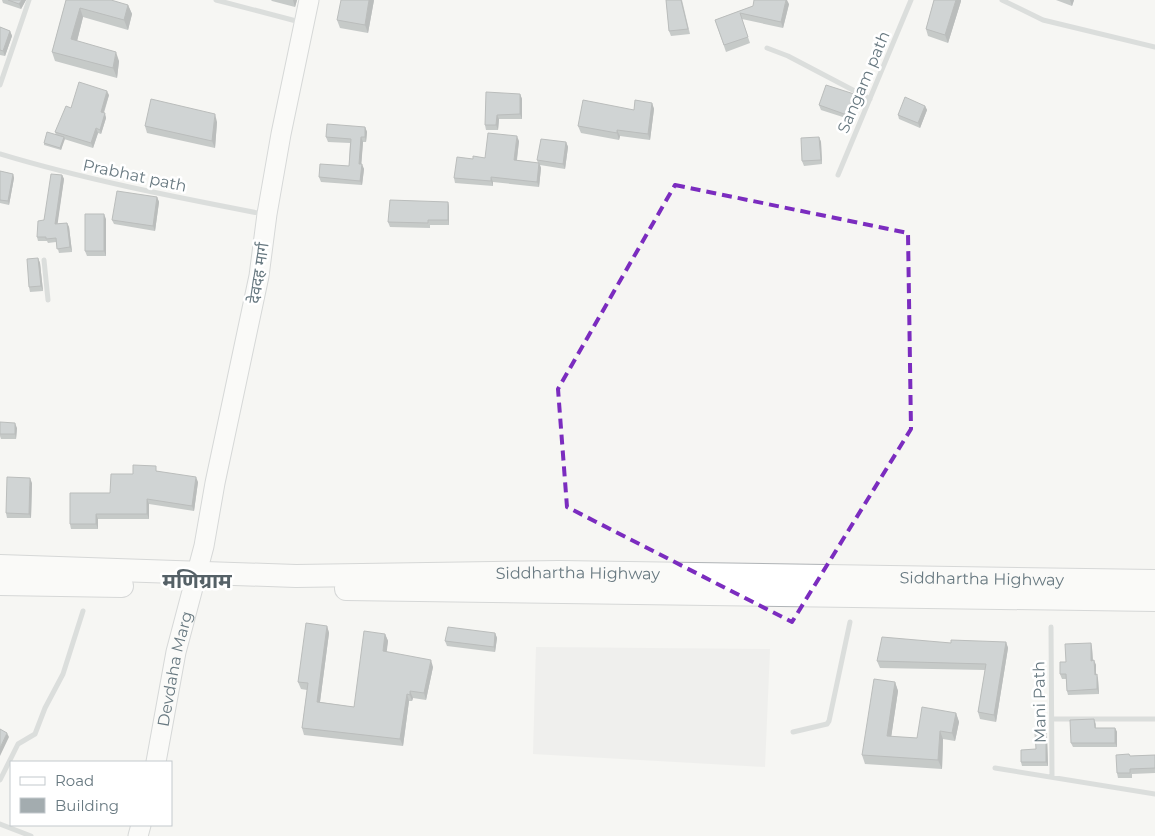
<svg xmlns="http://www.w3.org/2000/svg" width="1155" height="836" viewBox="0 0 1155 836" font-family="Montserrat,'Noto Sans Devanagari',sans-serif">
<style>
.built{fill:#e6e7e6}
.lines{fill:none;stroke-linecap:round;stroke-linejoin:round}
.primary-casing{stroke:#afb4b7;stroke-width:21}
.highway-casing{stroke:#afb3b6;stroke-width:24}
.street{stroke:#bbc0c2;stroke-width:5}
.primary{stroke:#fff;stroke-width:19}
.highway{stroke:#fff;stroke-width:22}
.wall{fill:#8c9496}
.shaded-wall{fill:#72787a}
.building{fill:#a3acaf;stroke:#72787a}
.marked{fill:none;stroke:#7b2cbf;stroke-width:4;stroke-dasharray:10 6;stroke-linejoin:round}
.labels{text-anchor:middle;stroke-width:5;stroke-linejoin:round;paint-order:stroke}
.street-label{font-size:16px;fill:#687981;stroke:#fff}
.district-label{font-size:21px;font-weight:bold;fill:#556167;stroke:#fff}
</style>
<rect width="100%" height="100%" fill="#f6f5f3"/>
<path class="built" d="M536 647 770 649 765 767 533 754Z"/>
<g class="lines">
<g class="primary-casing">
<g id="primary">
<path id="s1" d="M156 762 176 652 204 546 215 483 259 276 267 214 281 134 309 0"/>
<path d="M138 836 141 825"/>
</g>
</g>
<g class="highway-casing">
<g id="highway">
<path id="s2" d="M0 566 296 576 559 572 1155 581"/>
<path d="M0 584 122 586"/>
<path d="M346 589 1155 600"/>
</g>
</g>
<path class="street" d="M216 0 300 22
M1002 0 1043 20 1155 47
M767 48 788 56 870 99
M0 85 29 0
M0 154C86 180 175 197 263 214
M838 175 911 0
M44 260 48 300
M1051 627 1052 777
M1052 719H1155
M793 732 827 724 829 721 850 622
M995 768 1155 794
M0 780 18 744 35 734 45 708 63 674 83 611
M0 824 31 836"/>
<use href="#primary" class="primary"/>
<use href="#highway" class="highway"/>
</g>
<path class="wall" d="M2 0H26L21 9 3 3Z
M66 0 128 5 132 14 128 30 83 17 77 41 119 61 117 78 55 61 52 52Z
M271 0H297L295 7 272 1Z
M374 0 368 33 340 28 337 20Z
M666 0H682L690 34 671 36 669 31Z
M934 0H961V1L948 43 928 36 926 29Z
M1056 0H1074L1072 6Z
M789 4 783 28 742 19 750 43 726 52 715 20 753 6Z
M0 27 10 31 12 36 5 56 0 55Z
M520 94 522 99V119H499L498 130H486L485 125Z
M109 95 104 113 106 118 101 134 98 133 93 148 64 139 61 150 44 145V143L56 135 55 132 71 108Z
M856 99 849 119 821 110 819 105Z
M652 103 654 109 650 140 620 136 619 140 581 133 578 126 634 110Z
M925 106 927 110 920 128 899 119 898 115Z
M217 122 215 148 147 133 145 126Z
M365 127 367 132 366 142H363L361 164 364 169 362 185 321 182 319 177 349 166 350 143 328 142 326 137Z
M819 137 821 142 822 164 804 166 802 161Z
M519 141 517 160 538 163 537 160 566 142 568 147 565 169 540 165 541 168 539 187 493 182V186L455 183 454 178 473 159 485 158Z
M0 171 13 174 14 178 9 205 0 203Z
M62 175 64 179 57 224 67 223 69 227 72 252 59 253 56 242 48 243 47 241H38L37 237Z
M157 197 159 202 155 231 114 224 112 220Z
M448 202 449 207V225H430V228L390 227 388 222Z
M106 219V256H87L85 251Z
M38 258 40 263 43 291 30 292 29 287Z
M0 422 17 428 16 439H1L0 436Z
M157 471 198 482 194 511 149 504V519H98V529H71L70 524 110 493 133 474Z
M32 483 31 518H7L6 513Z
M327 626 329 633 320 702 354 707 385 634 388 641 386 652 433 667 426 700 413 698 412 701H409L403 746 304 735 302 728 307 690 301 689 298 682Z
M495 633 497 638 495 652 447 646 445 641Z
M1006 642 1008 648 996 722 980 719 978 712 985 670 880 668 877 661 951 643Z
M1091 643 1092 648 1093 660 1096 665V674L1098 679 1099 694 1068 695 1067 691 1066 679H1062L1060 674 1066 662Z
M895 682 898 691 891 737 917 738 956 713 959 722 955 741 943 739 942 769 865 764 862 755Z
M1094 719 1096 724V728H1115L1117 732V747H1073L1071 743Z
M1047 737 1048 766H1022L1021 762 1036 749Z
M1155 755V773L1132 774V778H1118L1117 773 1130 756Z"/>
<path class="shaded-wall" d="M22 0H26L21 9 19 4Z
M293 0H297L295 7Z
M369 0H374L368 33 365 25Z
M786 0H787L789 4 783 28 781 22Z
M956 0H961V1L948 43 945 35Z
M1070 0H1074L1072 6Z
M128 5 132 14 128 30 124 20Z
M80 8 83 17 75 49 71 39Z
M10 31 12 36 5 56 3 51Z
M116 52 119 61 117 78 113 68Z
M107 91 109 95 102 117 101 112Z
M520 94 522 99V119L520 114Z
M854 94 856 99 849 119 847 115Z
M652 103 654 109 650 140 648 134Z
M925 106 927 110 920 128 918 123Z
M105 113 106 118 101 134 100 130Z
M215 114 217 122 215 148 212 141Z
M497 115 499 119 498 130 496 125Z
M365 127 367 132 366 142 365 137Z
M96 128 98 133 93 148 91 143Z
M617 130 620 136 619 140 617 133Z
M517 136 519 141 516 165 514 160Z
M64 137 65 139 61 150 60 148Z
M361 137 363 142 361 169 359 164Z
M819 137 821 142 822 164 821 160Z
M566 142 568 147 565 169 563 164Z
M539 163 541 168 539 187 537 182Z
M362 164 364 169 362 185 360 181Z
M13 174 14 178 9 205 8 201Z
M62 175 64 179 57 228 55 224Z
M491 177 493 182V186L491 181Z
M157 197 159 202 155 231 153 226Z
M448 202 449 207V225L448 220Z
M104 214 106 219V256L104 251Z
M67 223 69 227 72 252 70 247Z
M38 258 40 263 43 291 41 286Z
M15 423 17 428 16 439 15 434Z
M196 477 198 482 194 511 192 506Z
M30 478 32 483 31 518 29 514Z
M147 499 149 504V519L147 514Z
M96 514 98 519V529L96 524Z
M327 626 329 633 319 709 317 702Z
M495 633 497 638 495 652 494 647Z
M385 634 388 641 386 658 383 651Z
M1006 642 1008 648 996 722 994 715Z
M1091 643 1092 648 1093 665 1091 661Z
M431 660 433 667 426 700 424 693Z
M1094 660 1096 665V679L1095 675Z
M1097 674 1098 679 1099 694 1097 689Z
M895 682 898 691 890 745 887 736Z
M410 691 413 698 412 701 410 695Z
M407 694 409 701 403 746 400 739Z
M956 713 959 722 955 741 952 733Z
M1115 728 1117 732V747L1115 743Z
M940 731 943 739 942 769 938 760Z
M7 733 9 737 0 756V748Z
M1046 733 1047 737 1048 766 1046 762Z"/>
<path class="building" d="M8 0H22L19 4Z
M66 0H111L128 5 124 20 80 8 71 39 116 52 113 68 52 52Z
M341 0H369L365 25 337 20Z
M666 0H681L688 29 669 31Z
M754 0H786L781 22 740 13 748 37 724 45 715 20 753 6Z
M934 0H956L945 35 926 29Z
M0 27 10 31 3 51 0 50Z
M79 82 107 91 101 112 105 113 100 130 96 128 91 143 55 132 66 106 71 108Z
M826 85 854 94 847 115 819 105Z
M486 92 520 94V114L497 115 496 125H485Z
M905 97 925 106 918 123 898 115Z
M151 99 215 114 212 141 145 126Z
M583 100 634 110 635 100 652 103 648 134 617 130V133L578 126Z
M327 124 365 127V137H361L359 164H362L360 181 319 177 320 164 349 166 351 139 326 137Z
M47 132 64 137 60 148 44 143Z
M488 133 517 136 514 160 539 163 537 182 491 177V181L454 178 457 157 473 159V156L485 158Z
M819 137 821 160 802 161 801 138Z
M541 139 566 142 563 164 537 160Z
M0 171 13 174 8 201 0 200Z
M51 174 62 175 55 224 67 223 70 247 57 249 56 238 46 239V237H37L38 221 44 220Z
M117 191 157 197 153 226 112 220Z
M390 200 448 202V220H428V223L388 222Z
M85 214H104V251H85Z
M38 258 41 286 29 287 27 259Z
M0 422 15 423V434H0Z
M133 465 156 466V471L196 477 192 506 147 499V514H96V524H70V493H110L111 474H133Z
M7 477 30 478 29 514 6 513Z
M306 623 327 626 317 702 354 707 364 631 385 634 383 651 431 660 424 693 410 691V695L407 694 400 739 302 728 308 683 298 682Z
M448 627 495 633 494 647 445 641Z
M882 637 951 643V640L1006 642 994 715 978 712 986 664 877 661Z
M1091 643V661L1094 660 1095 675 1097 674V689L1067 691 1066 674H1060V662H1066L1065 644Z
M874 679 895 682 887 736 917 738 922 707 956 713 952 733 940 731 938 760 862 755Z
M1094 719 1095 728H1115V743H1071L1070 720Z
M0 729 7 733 0 748Z
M1035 733H1046V762H1021V750L1036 749Z
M1129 754 1130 756 1155 755V768L1130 769V773H1117L1116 755Z"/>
<path d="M0 0H1155V836H0ZM675 185 908 233 911 429 792 622 567 507 558 389Z" fill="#f6f5f3" fill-opacity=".55" fill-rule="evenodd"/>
<path class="marked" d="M675 185 908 233 911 429 792 622 567 507 558 389Z"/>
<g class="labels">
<g class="street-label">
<text transform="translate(863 82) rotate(-67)" y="6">Sangam path</text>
<text transform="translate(135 175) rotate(12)" y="6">Prabhat path</text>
<text transform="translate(258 273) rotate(-81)" y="6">देवदह मार्ग</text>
<text dy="6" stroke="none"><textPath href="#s2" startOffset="578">Siddhartha Highway</textPath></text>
<text dy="6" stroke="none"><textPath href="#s2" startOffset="982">Siddhartha Highway</textPath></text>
<text dy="6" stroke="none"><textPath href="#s1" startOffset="95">Devdaha Marg</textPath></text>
<text transform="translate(1039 702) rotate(-91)" y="6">Mani Path</text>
</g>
<g class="district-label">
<text x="197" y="588">मणिग्राम</text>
</g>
</g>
<rect x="10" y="761" width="162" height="65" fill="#ffffff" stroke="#c3c9cd"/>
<rect x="20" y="777" width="25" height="8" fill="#ffffff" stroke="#c3c9cd"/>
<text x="55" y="786" font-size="15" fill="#687981">Road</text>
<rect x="20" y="798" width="25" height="15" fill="#a3acaf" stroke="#c3c9cd"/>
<text x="55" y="811" font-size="15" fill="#687981">Building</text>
</svg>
